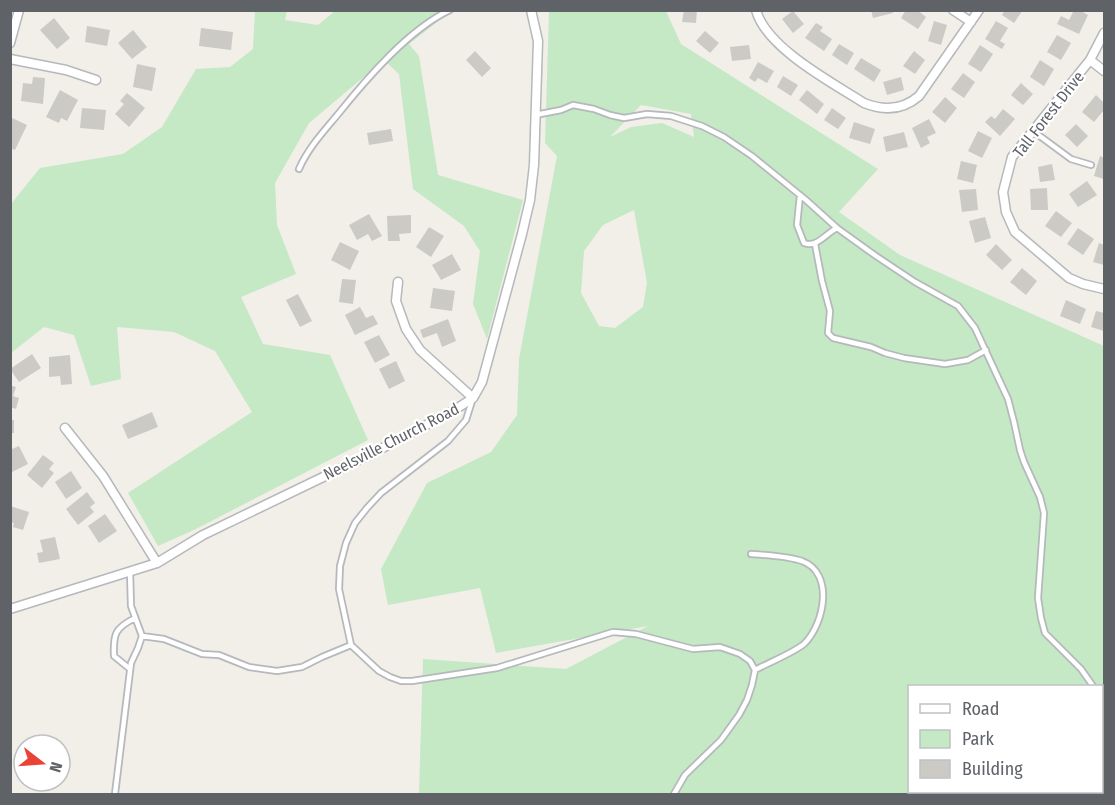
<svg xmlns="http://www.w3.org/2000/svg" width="1115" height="805" viewBox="0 0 1115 805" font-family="'Fira Sans Condensed',sans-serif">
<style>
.green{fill:#c5e8c5;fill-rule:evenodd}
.building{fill:#cccac5}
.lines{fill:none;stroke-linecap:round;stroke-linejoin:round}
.lane-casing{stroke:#b5b8bc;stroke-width:8}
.street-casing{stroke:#b5b8bc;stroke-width:11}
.lane{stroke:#fff;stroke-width:4.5}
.street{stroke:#fff;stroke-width:8}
.labels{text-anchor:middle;stroke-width:4.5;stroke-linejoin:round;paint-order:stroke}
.street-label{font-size:16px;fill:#5f6368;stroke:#fff}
</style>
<rect width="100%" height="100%" fill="#f1efe8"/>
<path class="green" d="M255 11H287L285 20 318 25 335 11H451L409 44 419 56 438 175 523 200 487 339 473 304 480 251 464 226 413 189 399 74 384 60 309 123 275 183 277 225 296 274 241 297 263 344 330 355 368 440 196 529 158 546 128 493 252 412 215 351 174 332 117 327 121 379 91 386 74 335 44 327 11 353V204L40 168 123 154 162 127 196 69 230 67 253 49Z
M549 11H666L681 44 878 169 839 212 900 255 1104 346V794H419L423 659 566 669 648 626 496 653 480 588 388 605 381 569 427 483 491 452 517 415 519 359 557 156 545 143ZM641 105 691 114 694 137 662 123 631 127 610 137ZM634 210 647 283 643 307 615 328 599 326 581 293 584 251 603 225ZM910 686H1102V792H910Z"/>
<path class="building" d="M684 10H697L696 23 682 22Z
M871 10H892L893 13 873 18Z
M906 10H917L926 17 918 29 901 18Z
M1005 10H1023L1014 23 1002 15Z
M1074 10H1079L1088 15 1079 34 1057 24 1061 16 1069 20Z
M793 11 804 24 793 33 782 19Z
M54 18 70 38 57 49 40 30Z
M934 21 947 25 941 45 928 41Z
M996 21 1008 28 1000 41 1005 44 1002 49 985 39Z
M816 23 823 27 820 31 832 39 824 51 805 38Z
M87 26 110 30 107 46 85 42Z
M201 28 233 32 231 50 199 46Z
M133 30 147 47 132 59 118 43Z
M705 31 719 43 710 53 696 41Z
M1057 35 1071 43 1061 60 1047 52Z
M839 44 854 53 847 65 832 55Z
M749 45 751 59 732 61 730 47Z
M980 45 993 54 981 72 968 64Z
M475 51 491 68 482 77 466 60Z
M914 51 925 60 915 74 903 66Z
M861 58 881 70 874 82 854 69Z
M1040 60 1054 69 1044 86 1030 77Z
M758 62 774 71 767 83 758 78 755 82 749 78Z
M137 64 156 68 152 91 133 87Z
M963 73 975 82 964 98 951 89Z
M783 76 798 85 791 96 777 87Z
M33 77 45 78 43 104 21 101 23 83 32 84Z
M901 77 904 90 887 95 883 82Z
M1021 83 1033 94 1023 105 1011 95Z
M60 90 78 100 67 121 61 118 59 123 46 117Z
M807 90 824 104 817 114 799 100Z
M127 93 145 108 129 127 115 114 124 104 120 101Z
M1096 95 1104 103V110L1094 122 1082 112Z
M945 97 957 108 945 123 932 112Z
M82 108 106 110 104 130 80 128Z
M832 108 846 118 838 129 824 120Z
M1003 109 1015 119 1000 136 985 122 991 116 995 119Z
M12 118 27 125 15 150 10 148V120Z
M929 119 936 133 927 137 930 143 921 148 912 128Z
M854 122 875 129 870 144 849 138Z
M1076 124 1088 136 1077 147 1065 135Z
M391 129 393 141 369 145 367 133Z
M978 131 992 138 982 158 968 151Z
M904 132 908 147 886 152 883 137Z
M1100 156 1104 158V179L1094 176Z
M961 161 977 165 973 183 957 179Z
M1052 164 1055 180 1040 182 1038 167Z
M1087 181 1097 195 1078 207 1069 194Z
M1047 188 1048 210H1031L1030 189Z
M976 189 978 210 962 212 959 190Z
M1056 211 1072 223 1061 237 1045 226Z
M369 214 382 236 372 241 368 234 357 240 349 225Z
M411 215V233L399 234 400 241H388L387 216Z
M985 217 991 238 975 243 969 221Z
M429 227 444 236 431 257 416 247Z
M1078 228 1094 239 1083 255 1067 244Z
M340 242 359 251 350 270 331 260Z
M1099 243 1104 245V265L1093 262Z
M996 244 1012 260 1002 270 986 255Z
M452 254 461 270 441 280 432 265Z
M1022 268 1037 281 1026 295 1010 282Z
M342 279 356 280 353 304 339 302Z
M433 288 455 291 452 311 430 308Z
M298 294 312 321 300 327 286 300Z
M1066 300 1086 309 1080 324 1060 316Z
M360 307 366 318 373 315 378 324 355 335 345 315Z
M1096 311 1104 313V331L1091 327Z
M448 319 456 341 442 347 437 333 423 338 420 330Z
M379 335 390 355 375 363 364 342Z
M32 354 41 368 19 382 10 369Z
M70 355 72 384 61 385 60 376 49 377V357Z
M396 361 405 381 389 389 379 369Z
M10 385 16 387 13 396 19 398 16 409 10 407Z
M152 412 158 427 128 439 122 425Z
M10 420H14V433H10Z
M19 446 28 464 10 473V450Z
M43 455 54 463 49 469 54 473 42 488 27 475Z
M71 471 82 488 66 499 55 482Z
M87 492 95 503 90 507 94 512 78 525 66 509Z
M10 506 29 512 23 530 13 527 14 523 10 522Z
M105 514 117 531 99 543 88 526Z
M55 537 60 559 39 563 37 553 43 552 40 540Z"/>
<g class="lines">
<g class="lane-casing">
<path id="lane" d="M535 115 561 110 573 105 594 109 610 115 624 118 647 114 671 116 702 126 724 137 752 156 806 200 837 228 876 256 915 282 958 306 975 328 1008 399 1014 422 1020 450 1024 462 1040 497 1044 513 1038 598 1041 618 1045 633 1081 669 1093 686
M1033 131 1071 159 1091 165
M299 169C308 148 324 131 339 113 367 78 409 29 450 10
M800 195 797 225 804 243C817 248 825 234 837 228
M815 244 822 281 830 311 828 333 833 338 871 347 885 353 904 358 945 364 968 360 986 350
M472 401 466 420 448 441 381 493 367 508 355 523 346 543 340 566 339 589 351 645 379 671 390 677 401 681H412L497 668 613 632 636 634 693 649 720 647 740 654 750 661 755 670 752 685 747 700 739 715 721 740 685 775 674 794
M751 554C766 555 787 556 802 561 835 573 824 625 804 644 793 653 768 663 755 670
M142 636 164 639 202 654 219 655 249 667 277 671 302 667 322 657 351 645
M130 669 114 656C113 634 115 628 135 618
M1102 701 1104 706
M1102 779 1104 771
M115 794 131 663 138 648 142 636 131 606 130 571
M1098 794V792"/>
</g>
<g class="street-casing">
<path id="street" d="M756 10C766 48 833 83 864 103 884 111 903 110 919 96L979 10
M953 10 971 22
M1104 33 1090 60 1012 157 1003 192 1006 212 1015 232 1069 278 1083 284 1104 289
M10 43 19 10
M10 59 66 70 96 80
M1090 60 1104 71
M398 282 396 301 406 329 420 350 473 398
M65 428 103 476 157 563
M10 609 157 563 203 535 373 453 453 411 473 398 482 382 522 234 530 200 534 165 538 41 531 10"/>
</g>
<use href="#lane" class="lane"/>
<use href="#street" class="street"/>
</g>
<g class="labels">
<g class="street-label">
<text transform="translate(1048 114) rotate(-52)" y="6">Tall Forest Drive</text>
<text transform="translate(391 441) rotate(-27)" y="6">Neelsville Church Road</text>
</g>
</g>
<rect width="1115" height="805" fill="none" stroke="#5f6368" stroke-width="24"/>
<rect x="908" y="685" width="195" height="108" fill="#ffffff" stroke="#bfc1c3" stroke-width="1.5"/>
<rect x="920" y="704" width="30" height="9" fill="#ffffff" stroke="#bfc1c3" stroke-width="1.5"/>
<text x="962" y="715" font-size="18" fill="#5f6368">Road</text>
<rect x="920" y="730" width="30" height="18" fill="#c5e8c5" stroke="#bfc1c3" stroke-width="1.5"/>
<text x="962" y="745" font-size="18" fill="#5f6368">Park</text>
<rect x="920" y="760" width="30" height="18" fill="#cccac5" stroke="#bfc1c3" stroke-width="1.5"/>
<text x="962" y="775" font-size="18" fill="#5f6368">Building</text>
<g transform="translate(42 763) rotate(107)"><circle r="28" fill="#ffffff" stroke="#bfc1c3" stroke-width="1.5"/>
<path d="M0-4.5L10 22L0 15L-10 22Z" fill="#ea4335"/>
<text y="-9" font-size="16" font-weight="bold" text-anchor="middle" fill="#5f6368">N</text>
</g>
</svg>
